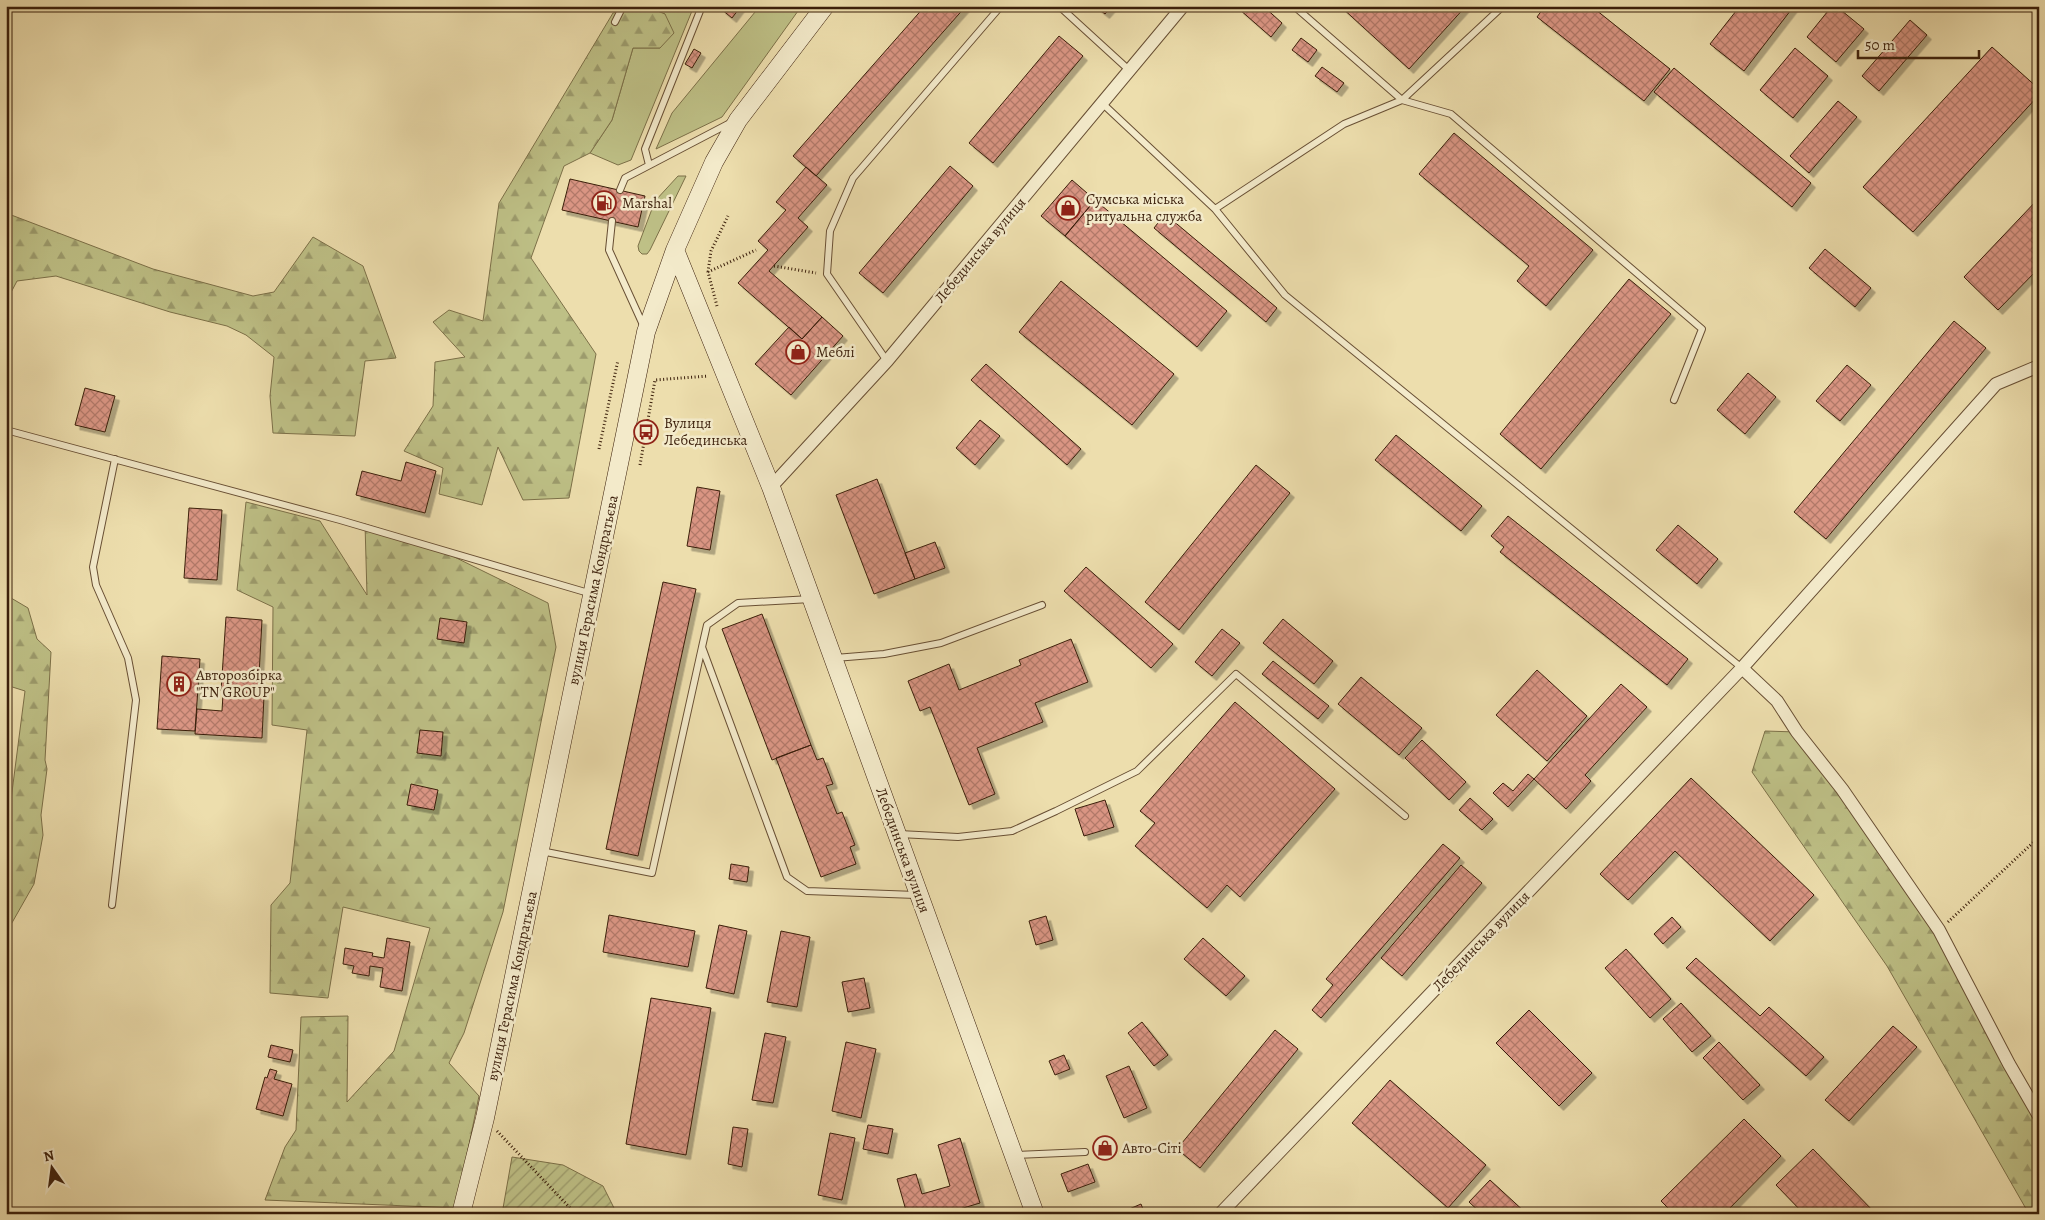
<svg xmlns="http://www.w3.org/2000/svg" width="2045" height="1220" viewBox="0 0 2045 1220" font-family="Alegreya,serif">
<style>
.grass{fill:#bec086;stroke:#7c7048}
.forest{fill:url(#forest-firs);stroke:#7c7048}
.garden{fill:url(#garden-furrows);stroke:#7c7048}
.building{fill:url(#building-cross-hatch);stroke:#3b1f0b;filter:url(#shadow)}
.lines{fill:none;stroke-linecap:round;stroke-linejoin:round}
.lane-casing{stroke:#684f34;stroke-width:8}
.street-casing{stroke:#684f34;stroke-width:14}
.secondary-casing{stroke:#3b1f0b;stroke-width:19}
.path{stroke:#3b1f0b;stroke-width:3;stroke-dasharray:1 2.5;stroke-linecap:butt}
.lane{stroke:#f3eaca;stroke-width:6}
.street{stroke:#f3eaca;stroke-width:12}
.secondary{stroke:#f3eaca;stroke-width:18}
.labels{text-anchor:middle;stroke-width:5;stroke-linejoin:round;paint-order:stroke}
.poi-label{font-size:15px;fill:#3b1f0b;stroke:#f3eaca;text-anchor:start}
.street-label{font-size:15px;fill:#3b1f0b;stroke:#f3eaca}
</style>
<defs>
<pattern id="forest-firs" width="22" height="20" patternUnits="userSpaceOnUse" patternTransform="scale(1.25)"><rect width="22" height="20" fill="#bec086"/><path d="M5 1l3.5 6h-7zM16 11l3.5 6h-7z" fill="#9c9b6c"/></pattern>
<pattern id="garden-furrows" width="10" height="10" patternUnits="userSpaceOnUse" patternTransform="scale(1.25)"><rect width="10" height="10" fill="#bec086"/><path d="M-1 1l2-2M0 10L10 0M9 11l2-2" fill="none" stroke="#9c9b6c"/></pattern>
<pattern id="building-cross-hatch" width="8" height="8" patternUnits="userSpaceOnUse" patternTransform="scale(1.25)"><rect width="8" height="8" fill="#d99583"/><path d="M0 0l8 8M0 8l8-8" fill="none" stroke="#b17969"/></pattern>
<filter id="shadow"><feDropShadow dx="4.5" dy="4.5" stdDeviation="0" flood-color="#0004"/></filter>
</defs>
<rect width="100%" height="100%" fill="#eddead"/>
<filter id="stains"><feTurbulence type="fractalNoise" baseFrequency=".004" numOctaves="4"/><feColorMatrix values="0 0 0 0 .2 0 0 0 0 .09 0 0 0 0 .02 0 0 0 .5 -.17"/></filter>
<radialGradient id="worn" r=".72"><stop offset=".6" stop-color="#630" stop-opacity="0"/><stop offset="1" stop-color="#630" stop-opacity=".3"/></radialGradient>
<path class="grass" d="M645 6H694L631 160 618 165 590 153 612 120 633 48H660L665 14Z
M760 6H793L798 11 722 117 656 149 672 113Z
M678 176H686L650 250 647 254H642L639 251 638 246 655 201Z"/>
<path class="forest" d="M636 6H645L665 14 674 33 660 48H633L612 120 590 153 564 166 531 258 596 354 569 498 523 500 498 447 482 505 439 494 443 468 404 451 433 406 435 362 465 357 433 322 449 310 483 321 499 203 613 13Z
M6 213 153 269 253 296 274 292 313 237 363 266 396 358 365 361 355 436 273 433 270 396 274 357 246 335 227 326 170 312 56 276 17 281 6 302Z
M246 502 320 521 367 595 365 524 430 545 548 603 556 647 503 912 464 1033 449 1063 479 1096 456 1208 265 1200 285 1147 296 1130 301 1017 348 1016 347 1102 394 1051 430 928 343 907 328 998 270 993 271 905 290 883 307 730 272 725 273 607 237 590Z
M6 595 28 608 37 639 51 652 45 760 47 769 41 815 43 835 34 884 9 928 6 919 8 823 25 691 6 685Z
M1765 731 1797 732 1939 930 2039 1116V1214H2029L1887 966 1752 772Z"/>
<path class="garden" d="M512 1157 563 1165 603 1186 617 1214H502Z"/>
<path class="building" d="M724 6H741L732 18 721 9Z
M925 6H966L816 176 793 156Z
M1095 6H1112L1105 14Z
M1241 6H1263L1282 23 1271 37 1239 9Z
M1340 6H1466L1409 69Z
M1545 6H1591L1670 69 1644 101 1537 17Z
M1740 6H1794L1744 71 1710 44Z
M1832 6H1836L1864 29 1836 62 1807 37Z
M1910 20 1927 35 1879 91 1862 76Z
M1059 36 1083 56 993 163 969 143Z
M1301 38 1317 50 1308 62 1292 50Z
M1992 47 2039 89V95L1913 232 1863 187Z
M1795 48 1828 76 1793 118 1760 90Z
M694 49 701 53 692 68 685 64Z
M1322 67 1344 83 1337 92 1315 76Z
M1674 68 1811 183 1792 207 1654 92Z
M1838 101 1857 117 1809 173 1790 156Z
M1454 133 1593 250 1546 306 1517 281 1529 266 1419 174Z
M950 166 973 186 883 293 859 273Z
M806 167 827 185 798 218 808 227 769 271 822 317 802 339 738 283 768 250 758 241 786 210 776 202Z
M570 179 645 196 638 227 562 210Z
M1072 180 1095 200 1065 236 1041 216Z
M2039 198V268L1998 310 1964 277Z
M1095 200 1227 311 1197 347 1065 236Z
M1165 214 1277 308 1266 322 1154 228Z
M1825 249 1871 288 1855 307 1809 268Z
M1629 279 1671 314 1541 469 1500 434Z
M1061 281 1174 374 1132 425 1019 332Z
M822 317 843 336 791 395 755 364 789 327 802 339Z
M1954 321 1986 348 1826 539 1794 512Z
M986 364 1081 449 1067 465 971 380Z
M1847 365 1871 385 1840 421 1816 401Z
M1748 373 1776 397 1745 434 1717 410Z
M85 388 115 396 105 432 75 425Z
M980 420 1000 436 975 465 956 448Z
M1396 435 1482 506 1461 531 1375 460Z
M406 462 436 471 425 513 356 495 362 471 401 481Z
M1256 465 1290 493 1179 630 1145 602Z
M877 479 915 579 874 594 836 495Z
M697 487 720 491 710 550 687 546Z
M189 508 222 510 217 580 184 578Z
M1508 516 1688 659 1667 685 1500 552 1504 547 1491 536Z
M1678 525 1718 559 1697 584 1656 550Z
M935 542 945 568 915 579 905 553Z
M1086 567 1173 644 1151 668 1064 591Z
M663 582 696 589 638 856 606 849Z
M762 614 811 745 772 760 722 629Z
M226 617 262 620 258 694 221 691Z
M440 618 467 622 464 643 437 639Z
M1283 619 1333 661 1314 684 1263 643Z
M1222 629 1240 643 1212 676 1195 662Z
M1071 639 1088 682 1035 703 1043 722 977 748 995 794 969 805 930 707 920 711 908 681 949 664 959 690 1021 665 1019 660Z
M162 656 200 659 195 731 157 729Z
M1273 661 1329 706 1318 719 1262 674Z
M1537 670 1587 716 1547 761 1496 715Z
M1361 677 1422 728 1399 755 1338 704Z
M1621 684 1647 707 1585 775 1591 781 1566 809 1534 779Z
M223 694 264 696 262 738 195 734 197 709 222 711Z
M1235 702 1335 789 1240 897 1227 885 1207 908 1135 846 1155 823 1140 811Z
M420 730 443 732 441 756 417 753Z
M1422 740 1466 782 1449 800 1405 758Z
M811 745 817 760 823 758 833 784 826 786 837 814 842 812 855 845 850 847 856 864 821 877 776 758Z
M1528 774 1534 779 1508 807 1493 793 1503 783 1513 791Z
M1691 778 1814 895 1770 941 1675 851 1628 900 1600 874Z
M411 784 438 790 434 810 407 805Z
M1470 798 1493 819 1482 830 1459 810Z
M1105 800 1114 827 1084 836 1075 809Z
M1443 844 1460 858 1321 1018 1312 1010 1333 985 1326 979Z
M731 864 749 867 747 882 729 879Z
M1461 865 1482 883 1402 976 1381 958Z
M609 915 695 931 688 967 603 952Z
M1046 916 1053 940 1036 945 1029 921Z
M1672 917 1681 927 1663 944 1654 934Z
M719 925 747 931 734 994 706 988Z
M781 931 810 937 797 1007 767 1002Z
M387 938 410 942 402 991 380 987 383 968 370 966 369 976 352 973 354 966 343 964 345 948 373 953 372 956 384 958Z
M1203 938 1245 976 1226 996 1184 959Z
M1626 949 1671 999 1650 1018 1605 968Z
M1696 958 1760 1016 1769 1007 1824 1057 1806 1076 1686 968Z
M864 978 870 1008 848 1012 842 982Z
M651 998 711 1008 686 1155 626 1144Z
M1681 1003 1711 1036 1692 1052 1663 1019Z
M1529 1010 1592 1073 1559 1106 1496 1043Z
M1142 1022 1168 1055 1154 1066 1128 1033Z
M1893 1026 1917 1047 1849 1121 1825 1100Z
M1275 1030 1298 1049 1200 1168 1177 1149Z
M765 1033 786 1037 773 1103 752 1100Z
M846 1042 876 1049 861 1118 832 1111Z
M1719 1042 1760 1085 1743 1100 1703 1058Z
M271 1045 293 1050 290 1062 268 1057Z
M1064 1055 1070 1069 1055 1075 1049 1061Z
M1129 1066 1147 1108 1124 1118 1106 1076Z
M270 1069 277 1071 274 1079 292 1084 283 1116 256 1109 265 1077 267 1078Z
M1390 1080 1486 1165 1448 1208 1352 1123Z
M1744 1119 1781 1156 1724 1214H1674L1661 1201Z
M868 1125 893 1129 888 1154 863 1149Z
M733 1127 748 1129 742 1167 728 1164Z
M830 1133 855 1138 842 1200 818 1195Z
M960 1138 980 1203 943 1214H907L897 1179 916 1174 922 1194 950 1186 938 1145Z
M1813 1149 1876 1214H1804L1776 1185Z
M1088 1164 1095 1182 1068 1192 1061 1174Z
M1490 1180 1527 1214H1482L1469 1202Z
M1141 1204 1145 1214H1128L1127 1210Z"/>
<g class="lines">
<g class="lane-casing">
<path id="lane" d="M1059 6 1129 70
M1294 6 1402 100 1451 114 1702 329 1674 400
M615 22 623 6
M1103 104 1215 209 1285 295 1742 668
M649 165 645 149 702 6
M620 190 625 178 732 122
M1215 209 1344 124 1402 100 1503 6
M612 221 609 250 644 327
M887 361 827 274 830 231 853 178 1001 6
M6 430 340 520 592 594
M811 599 738 603 707 625 702 647 787 877 807 891 916 895
M835 658 884 654 941 643 1042 605
M899 834 958 837 1012 831 1056 811 1137 771 1236 674 1405 816
M541 851 652 873 702 647
M112 905 136 700 128 658 96 585 93 567 115 459
M1015 1155 1085 1152"/>
</g>
<g class="street-casing">
<path id="street" d="M771 487 887 361 1183 6
M1742 668 1777 701 1797 732 1842 789 1939 930 2009 1064 2039 1116
M1220 1214 1742 668 1996 384 2039 366"/>
</g>
<g class="secondary-casing">
<path id="secondary" d="M675 250 771 487 1035 1214
M461 1214 485 1118 646 332 675 250 714 162 738 120 825 6"/>
</g>
<path class="path" d="M774 266 816 273
M708 272 711 251 728 216
M717 306 708 272 756 250
M599 449 618 360
M640 465 655 380 708 376
M1948 922 2039 837
M497 1131 571 1209 579 1214"/>
<use href="#lane" class="lane"/>
<use href="#street" class="street"/>
<use href="#secondary" class="secondary"/>
</g>
<defs>
<g id="fuel-ring" transform="scale(1.25)"><circle r="9.5" fill="#f3eaca" stroke="#8f2418" stroke-width="1.5"/><path d="M-5.5-6h7V0h2V4h1.3V-2.5L3-4.5l.8-.8L6-3V5H2.5V1h-1V6h-7ZM-4.2-4.7v3.2H.2V-4.7Z" fill="#8f2418"/></g>
<g id="shop-ring" transform="scale(1.25)"><circle r="9.5" fill="#f3eaca" stroke="#8f2418" stroke-width="1.5"/><path d="M-5-2.5h2.3a2.7 3.5 0 0 1 5.4 0H5L5.5 6h-11ZM-1.5-2.5h3a1.5 2.3 0 0 0-3 0Z" fill="#8f2418"/></g>
<g id="bus-ring" transform="scale(1.25)"><circle r="9.5" fill="#f3eaca" stroke="#8f2418" stroke-width="1.5"/><path d="M-5-6H5V4H4V6H2V4H-2V6H-4V4H-5ZM-3.5-4V0h7V-4ZM-3.5 1.2v1.5H-2V1.2ZM2 1.2v1.5H3.5V1.2Z" fill="#8f2418"/></g>
<g id="building-ring" transform="scale(1.25)"><circle r="9.5" fill="#f3eaca" stroke="#8f2418" stroke-width="1.5"/><path d="M-4-6H4V6H1V3H-1V6H-4ZM-2.5-4.3h1.7v1.8h-1.7ZM.8-4.3h1.7v1.8H.8ZM-2.5-1h1.7V.8h-1.7ZM.8-1h1.7V.8H.8Z" fill="#8f2418"/></g>
</defs>
<g fill-rule="evenodd">
<use href="#fuel-ring" x="604" y="203"/>
<use href="#shop-ring" x="1068" y="208"/>
<use href="#shop-ring" x="798" y="352"/>
<use href="#bus-ring" x="646" y="432"/>
<use href="#building-ring" x="179" y="684"/>
<use href="#shop-ring" x="1105" y="1148"/>
</g>
<g class="labels">
<g class="poi-label">
<text x="1086" y="204">Сумська міська<tspan x="1086" dy="17">ритуальна служба</tspan></text>
<text x="622" y="208">Marshal</text>
<text x="816" y="357">Меблі</text>
<text x="664" y="428">Вулиця<tspan x="664" dy="17">Лебединська</tspan></text>
<text x="196" y="680">Авторозбірка<tspan x="196" dy="17">"TN GROUP"</tspan></text>
<text x="1122" y="1153">Авто-Сіті</text>
</g>
<g class="street-label">
<text transform="translate(980 250) rotate(-50)" y="5">Лебединська вулиця</text>
<text transform="translate(593 590) rotate(-78)" y="5">вулиця Герасима Кондратьєва</text>
<text transform="translate(903 850) rotate(70)" y="5">Лебединська вулиця</text>
<text transform="translate(1481 941) rotate(-46)" y="5">Лебединська вулиця</text>
<text transform="translate(512 986) rotate(-78)" y="5">вулиця Герасима Кондратьєва</text>
</g>
</g>
<rect width="2045" height="1220" fill="none" stroke="#eddead" stroke-width="25"/>
<rect x="8" y="8" width="2030" height="1205" fill="none" stroke="#3b1f0b" stroke-width="2.5"/>
<rect x="12" y="12" width="2020" height="1195" fill="none" stroke="#3b1f0b"/>
<g transform="translate(52 1168) rotate(346)" stroke="#f3eaca" stroke-width="4" paint-order="stroke">
<path d="M0-4L9 19L0 12L-9 19Z" fill="#3b1f0b"/>
<text y="-8" font-size="14" font-weight="bold" text-anchor="middle" fill="#3b1f0b">N</text>
</g>
<path d="M1858 50v8h121v-8" fill="none" stroke="#3b1f0b" stroke-width="2.5"/>
<text x="1865" y="50" font-size="15" fill="#3b1f0b" stroke="#f3eaca" stroke-width="4" paint-order="stroke">50 m</text>
<rect width="100%" height="100%" filter="url(#stains)"/>
<rect width="100%" height="100%" fill="url(#worn)"/>
</svg>
